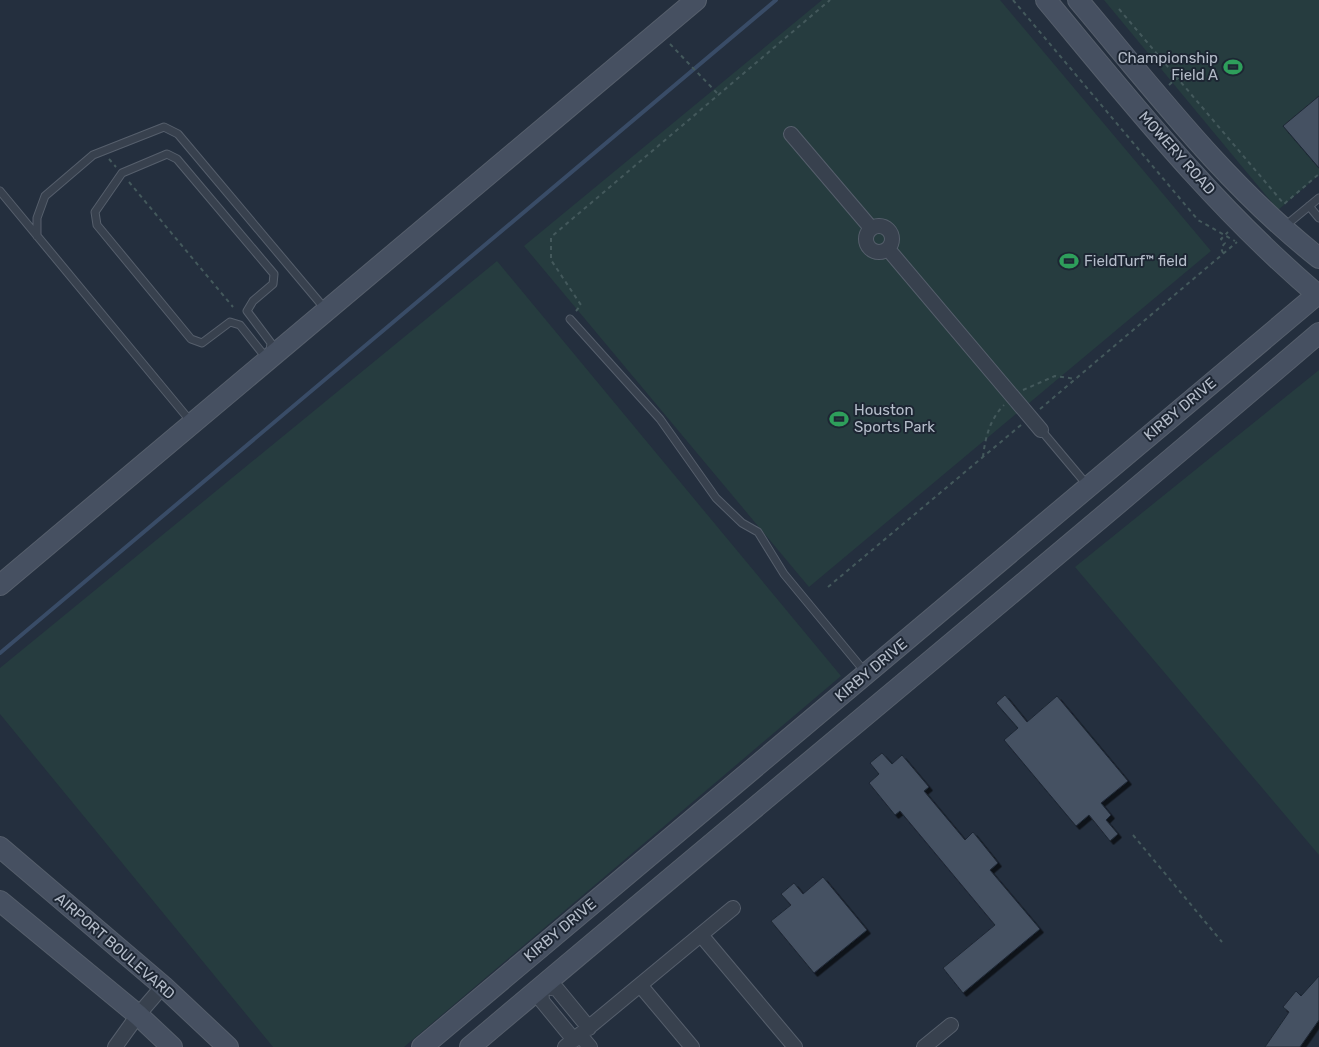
<svg xmlns="http://www.w3.org/2000/svg" width="1319" height="1047" viewBox="0 0 1319 1047" font-family="Rubik,sans-serif">
<style>
.green{fill:#263c3f}
.lines{fill:none;stroke-linecap:round;stroke-linejoin:round}
.stream{stroke:#394c67;stroke-width:4}
.building{fill:#455162;stroke:#1f2835;filter:url(#shadow)}
.lane-casing{stroke:#565f6c;stroke-width:9}
.street-casing{stroke:#565f6c;stroke-width:16}
.secondary-casing{stroke:#565f6c;stroke-width:22}
.path{stroke:#44595c;stroke-width:2;stroke-dasharray:4 4;stroke-linecap:butt}
.lane{stroke:#38414e;stroke-width:7}
.street{stroke:#38414e;stroke-width:14}
.secondary{stroke:#465061;stroke-width:20}
.labels{text-anchor:middle;stroke-width:4;stroke-linejoin:round;paint-order:stroke}
.poi-label{font-size:15px;fill:#b4bcc9;stroke:#1d2633;text-anchor:start}
.street-label{font-size:15px;fill:#b4bcc9;stroke:#1d2633}
</style>
<defs>
<filter id="shadow"><feDropShadow dx="3.5" dy="3.5" stdDeviation="0" flood-color="#0009"/></filter>
</defs>
<rect width="100%" height="100%" fill="#242f3e"/>
<path class="green" d="M822 0H1000L1211 251 809 587 524 246Z
M1104 0H1319V175L1278 210Z
M497 261 841 676 404 1047H273L0 714V668Z
M1319 370V855L1075 567Z"/>
<g class="lines">
<path class="stream" d="M0 653 776 0"/>
</g>
<path class="building" d="M1319 96V168L1283 126Z
M1005 695 1027 722 1057 696 1128 781 1101 803 1111 815 1106 820 1118 834 1110 841 1089 815 1076 826 1004 740 1018 728 996 703Z
M882 753 892 764 902 755 929 787 924 791 965 840 973 832 998 863 990 870 1040 929 963 993 943 968 995 925 900 811 895 815 869 783 879 774 870 763Z
M823 877 867 930 814 973 771 921 791 905 781 894 794 883 803 894Z
M1319 976V1020L1300 1047H1265L1289 1012 1283 1007 1296 991 1301 996Z"/>
<g class="lines">
<g class="lane-casing">
<path id="lane" d="M0 191 192 423
M1309 206 1319 218
M1285 226 1319 198
M37 236V218L45 196 93 155 164 127 178 134 326 310
M570 319 660 419 716 498 742 523 758 532 784 574 865 672
M270 353 263 354 240 325 230 322 202 343 191 339 97 225 95 212 122 173 167 154 177 159 274 274 273 284 253 301 247 311 271 343 270 351
M1041 430 1088 486"/>
</g>
<g class="street-casing">
<path id="street" d="M791 134 871 228
M866 239a13 13 0 1 1 26 0a13 13 0 1 1-26 0Z
M888 249 1041 430
M701 935 795 1047
M640 985 692 1047
M580 1035 590 1047
M574 1040 542 1001 541 986 557 989 589 1028
M115 1047 138 1015 163 986
M565 1047 733 908
M924 1047 951 1025"/>
</g>
<g class="secondary-casing">
<path id="secondary" d="M1046 0C1132 103 1216 209 1319 296
M1078 0C1154 90 1226 185 1319 258
M0 585 696 0
M0 847 163 986 228 1047
M0 901 138 1015 172 1047
M422 1047 1319 293
M470 1047C752 808 1038 574 1319 333"/>
</g>
<path class="path" d="M1013 0 1198 220 1235 241
M1119 9 1284 204 1319 174
M670 44 717 93
M1169 85 1177 78
M109 159 116 167
M129 182 233 307
M1223 253 1221 248 1225 243 1221 239 1228 232
M576 311 581 305 551 260V237L830 0
M1023 390 1055 376 1076 379
M1040 409 1237 242
M983 457C985 438 990 419 1004 405
M828 587 1021 425
M1133 835 1222 942"/>
<use href="#lane" class="lane"/>
<use href="#street" class="street"/>
<use href="#secondary" class="secondary"/>
</g>
<defs>
<g id="stadium-bare" transform="scale(1.5)"><path d="M0-5a6.5 5 0 1 0 0 10a6.5 5 0 1 0 0-10ZM-3.5-1.8h7v3.6h-7Z" fill="#2e9e5b" stroke="#1d2633" stroke-width="2.5" paint-order="stroke"/></g>
</defs>
<g fill-rule="evenodd">
<use href="#stadium-bare" x="1233" y="67"/>
<use href="#stadium-bare" x="1069" y="261"/>
<use href="#stadium-bare" x="839" y="419"/>
</g>
<g class="labels">
<g class="poi-label">
<text x="1218" y="63" text-anchor="end">Championship<tspan x="1218" dy="17">Field A</tspan></text>
<text x="1084" y="266">FieldTurf™ field</text>
<text x="854" y="415">Houston<tspan x="854" dy="17">Sports Park</tspan></text>
</g>
<g class="street-label">
<text transform="translate(1177 153) rotate(48)" y="5">MOWERY ROAD</text>
<text transform="translate(1180 409) rotate(-40)" y="5">KIRBY DRIVE</text>
<text transform="translate(871 670) rotate(-40)" y="5">KIRBY DRIVE</text>
<text transform="translate(560 930) rotate(-40)" y="5">KIRBY DRIVE</text>
<text transform="translate(115 946) rotate(41)" y="5">AIRPORT BOULEVARD</text>
</g>
</g>
</svg>
